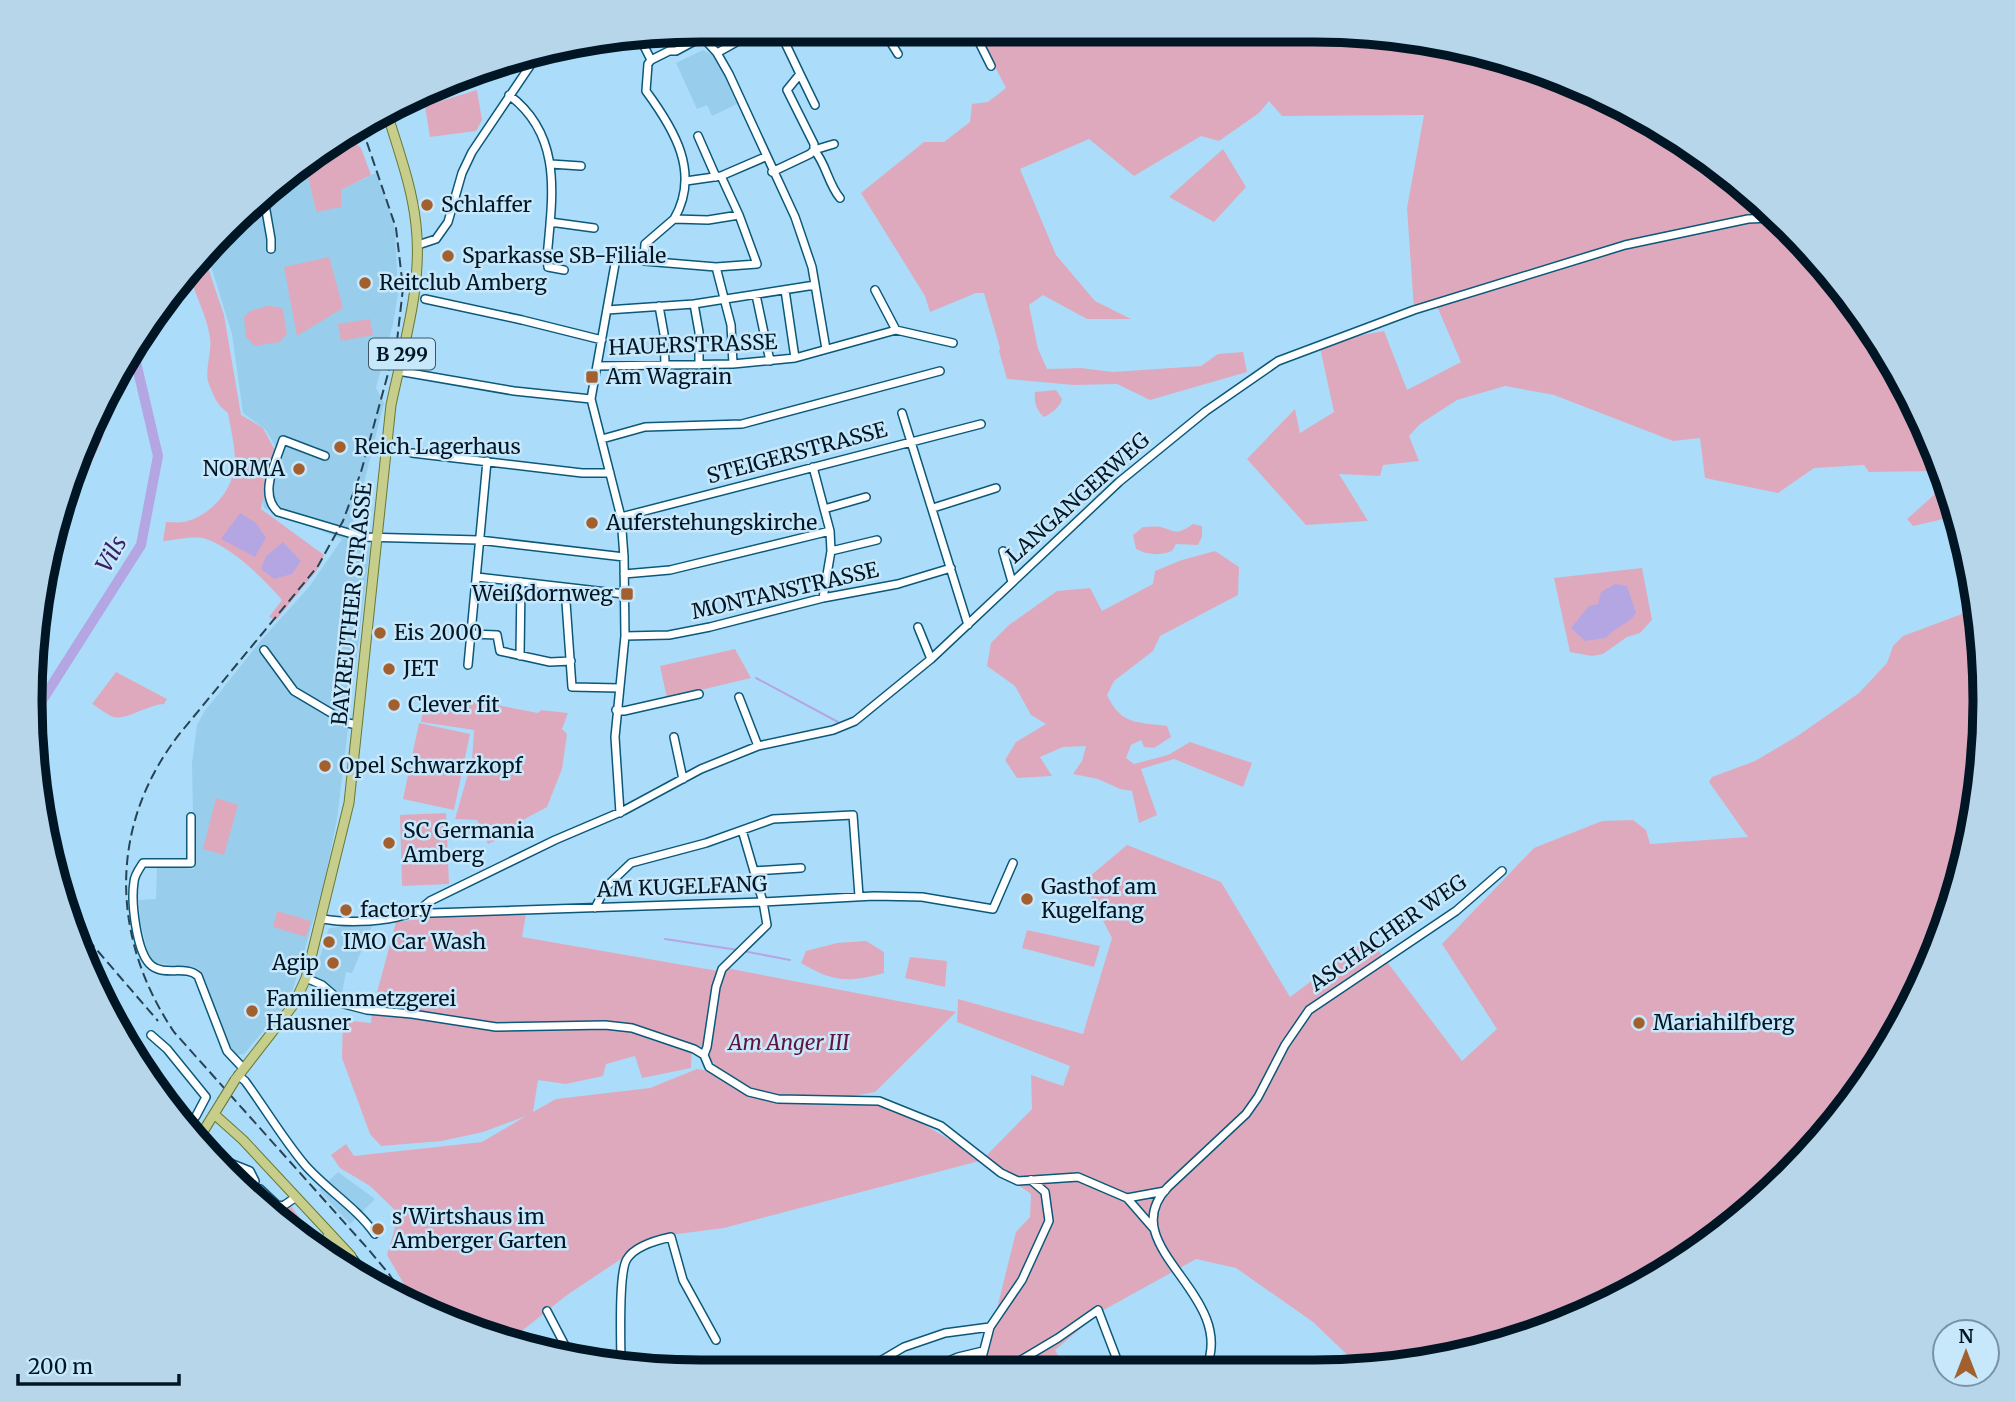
<svg xmlns="http://www.w3.org/2000/svg" width="2015" height="1402" viewBox="0 0 2015 1402" font-family="Merriweather,serif">
<style>
.built{fill:#98cdec}
.green{fill:#dfa9bd}
.water{fill:#b4a6e3}
.lines{fill:none;stroke-linecap:round;stroke-linejoin:round}
.stream{stroke:#b4a6e3;stroke-width:2}
.river{stroke:#b4a6e3;stroke-width:10}
.minor-casing{stroke:#0b5879;stroke-width:10}
.major-casing{stroke:#697834;stroke-width:11}
.minor{stroke:#fff;stroke-width:7}
.major{stroke:#c7cd8b;stroke-width:9}
.rail{stroke:#274355;stroke-width:2;stroke-dasharray:10 5;stroke-linecap:butt}
.major-bridge-casing{stroke:#697834;stroke-width:11;stroke-linecap:butt}
.major-bridge{stroke:#c7cd8b;stroke-width:9}
.poi-dot{fill:#a3602f;stroke:#c7e7fb;stroke-width:2.5}
.labels{text-anchor:middle;stroke-width:5;stroke-linejoin:round;paint-order:stroke}
.shield{fill:#c7e7fb;stroke:#3c5564;stroke-width:2}
.shield-label{font-size:19px;font-weight:bold;fill:#001624}
.poi-label{font-size:21px;fill:#001624;stroke:#c7e7fb;text-anchor:start}
.street-label{font-size:21px;fill:#001624;stroke:#c7e7fb}
.park-label{font-size:21px;font-style:italic;fill:#61133b;stroke:#c7e7fb}
.water-label{font-size:23px;font-style:italic;fill:#382066;stroke:#c7e7fb}
.rim{fill:none;stroke:#001624;stroke-width:9}
</style>
<rect width="100%" height="100%" fill="#abddfa"/>
<path class="built" d="M703 50 716 57 737 104 712 116 707 105 697 109 676 63Z
M305 163 316 212 341 190 376 173 387 201 395 229 398 293 393 324 376 388 384 403 356 515 344 536 364 542 370 548 337 819 324 884 292 992 281 1010 244 1054 236 1055 230 1048 199 969 156 963 149 958 140 920 139 900 156 899 157 866 194 869 192 763 197 725 204 712 263 638 309 587 342 539 264 508 262 497 275 446 266 430 243 413 232 334 206 250Z
M373 924 352 973 346 972 342 994 314 976 329 928Z
M338 1172 375 1199 350 1224 319 1190Z"/>
<path class="green" d="M976 30H1314L1445 43 1650 120 1818 258 1895 365 1949 485 1957 516 1913 526 1907 519 1934 495 1935 471 1869 472 1864 465 1814 468 1778 493 1705 478 1700 438 1673 441 1554 395 1505 386 1457 400 1420 424 1409 436 1419 461 1383 465 1380 476 1339 474 1368 521 1306 525 1247 459 1295 409 1300 433 1334 412 1319 343 1384 331 1407 390 1461 362 1436 304 1414 310 1407 208 1424 115 1282 116 1269 101 1259 113 1219 141 1201 136 1134 176 1089 139 1020 169 1056 255 1095 301 1131 319H1087L1043 295 1029 305 1038 349 1047 369 1081 368 1113 372 1201 366 1218 354 1243 352 1247 372 1150 400 1117 384 1074 385 1007 379 999 351 1000 348 984 293H976L930 312 925 296 861 193 924 142H944L970 122 972 104 988 102 1006 88Z
M477 90 482 120 476 131 430 137 425 106Z
M346 135 361 148 371 175 341 190V207L316 212 305 163 308 160 341 152V137Z
M1223 149 1246 187 1214 222 1169 197Z
M203 253 224 315 241 415 263 428 277 454 264 494 261 509 324 555 317 570 276 620 269 617 282 600C263 578 234 549 206 539 195 535 175 540 163 541L166 522C171 522 178 523 183 522 206 518 228 496 233 474 238 455 231 432 228 413 217 406 212 393 208 381 205 371 212 351 210 338 207 314 193 293 189 270Z
M329 257 343 308 297 336 284 267Z
M267 306 279 307 283 310 287 333 280 342 254 346 246 337 244 317 250 311Z
M370 319 373 335 341 341 338 324Z
M117 386 102 439 53 550 81 444Z
M1056 390 1062 399C1060 407 1051 414 1044 417 1036 410 1034 402 1035 392Z
M1193 524 1202 526V537L1198 545 1176 544 1172 551C1158 556 1149 555 1136 549L1133 535 1143 527C1148 527 1155 526 1161 527 1177 532 1177 535 1193 524Z
M1215 551 1239 567 1238 595 1160 636 1153 651 1114 681 1107 695C1121 725 1137 722 1167 726L1171 737 1154 748 1144 747 1141 740 1131 745 1126 758 1134 764 1168 755 1190 742 1252 763 1243 787 1174 759 1141 769 1157 815 1139 823 1132 791 1120 789 1098 779 1073 774 1082 761 1086 746 1063 747 1040 757 1052 776 1017 778 1005 760 1016 742 1046 724 1031 715 1015 686 987 666 991 643 1009 625 1057 591 1090 588 1102 611 1153 584 1155 571 1182 560Z
M1642 568 1652 620 1640 633 1627 637 1603 654 1592 656 1570 652 1554 578Z
M1978 608 1984 745 1962 874 1916 998 1847 1109 1757 1205 1611 1303 1402 1366 1360 1367 1313 1322 1236 1268 1196 1259 1100 1312 1055 1350 1065 1368 1025 1369 1022 1363 1017 1369H982L1016 1232 1030 1217 1031 1194 983 1160 724 1228 654 1237 567 1295 508 1342 418 1308 387 1255 399 1214 370 1186 340 1168 331 1155 346 1144 354 1156 482 1142 526 1116 483 1132 442 1141 381 1146 370 1134 342 1058 343 1020 371 1023 372 1011 396 922 442 916 526 914 522 937 718 971 705 1041 702 1047 692 1045 691 1068 642 1078 635 1056 606 1064 603 1076 566 1084 538 1080 533 1112 556 1099 650 1088 697 1069 724 1074 709 1058 714 1007 726 968 956 1012 875 1092 841 1098 899 1110 983 1159 1032 1109 1031 1075 1063 1086 1070 1066 957 1022 958 999 1083 1034 1112 938 1083 882 1127 845 1221 882 1290 997 1369 938 1462 1061 1497 1029 1442 944 1534 848 1602 821 1633 820 1646 830 1650 844 1748 837 1709 782 1712 777 1755 761 1799 735 1859 693 1887 663 1893 646 1903 636Z
M735 649 751 678 667 698 660 666Z
M116 672 167 699 164 704C149 704 126 721 113 717 106 714 99 708 92 704Z
M481 702 538 713 541 710 568 713 562 729 567 734 562 769 547 807 521 821 504 836 488 844 477 820 455 819 472 760 474 730 421 722 424 703Z
M419 723 470 734 454 810 403 799Z
M216 798 238 805 224 855 203 849Z
M446 813 449 884 402 886 400 815Z
M277 911 311 921 306 937 273 927Z
M1027 930 1100 946 1094 967 1022 948Z
M866 941 884 952V973C848 983 833 982 801 963L806 951 837 943Z
M910 957 947 961 945 987 905 978Z
M245 1189 257 1190 278 1209 291 1206 329 1257 293 1234Z"/>
<path class="water" d="M240 513 256 523 266 538 255 557 221 539Z
M283 542 301 561 292 574 274 579 261 569 266 556Z
M1615 584 1627 586 1636 613C1627 626 1617 625 1606 638L1585 641 1571 628 1589 606 1598 604 1601 592Z"/>
<g class="lines">
<path class="stream" d="M756 678 838 722
M665 939 738 950
M743 951 790 960"/>
<path class="river" d="M36 710 141 545 158 456 135 358"/>
<g class="minor-casing">
<path id="minor" d="M696 30 717 53 729 74 795 217 812 267 826 349
M883 30 898 54
M973 30 991 66
M640 38 651 60
M717 53 758 30
M800 74 815 105
M509 95C564 136 552 198 547 258L548 267 564 270
M698 136 716 177
M834 144 814 150C826 163 828 184 840 198
M551 164 581 166
M772 172 810 154 814 150V144L787 90 800 74 779 30
M721 176 739 215
M686 181 721 176 765 157
M264 199 271 239V249
M674 219C701 173 674 129 646 91L648 64 651 60 669 51H676L702 37
M550 222 594 228
M418 245 436 239 448 222 462 173 472 152 540 51
M615 264 591 399 621 517 624 557 625 636 615 737 620 813
M716 267 757 264 739 215 708 220 674 219 645 244 644 261 716 267 731 325 733 364
M785 290 795 358
M875 290 896 330
M756 295 770 361
M425 299 522 320 602 340
M694 304 699 332V365
M659 306 664 334 665 365
M607 310 694 304 815 285
M597 366 733 364 795 358 896 330 953 343
M398 371 514 391 591 399
M902 413 968 625
M602 439 645 427 742 424 940 371
M412 453 582 473H610
M325 456 283 440C276 462 258 494 278 512L362 537 479 540 624 557
M813 467 830 531 831 551 823 598
M933 508 996 488
M824 509 866 497
M621 517 981 424
M831 551 877 540
M1003 551 1012 582
M624 574 670 570 830 531
M477 577 624 594
M565 588 572 687 619 688
M918 627 931 659
M471 634 497 635 500 651 550 662 571 661
M625 636 669 635 710 627 823 598 898 584 951 568
M264 650 294 691 348 723 357 725
M520 656 521 582
M468 665 487 461
M739 697 758 746
M616 710 624 711 699 694
M674 737 683 779
M191 817V863H143C139 869 134 876 134 882 131 901 136 954 152 966 165 976 186 965 198 976L227 1051 243 1068
M754 871 801 868
M595 908 606 887 631 863 706 843 773 819 853 815 859 896
M419 910 430 901 555 840 623 811 701 769 758 746 833 730 855 721 931 659 1119 482 1206 411 1278 361 1414 310 1625 245 1748 219 1770 218
M323 919C345 923 375 922 397 917 412 914 416 909 431 913L763 902 874 896 922 897 993 909 1013 863
M306 978 322 985 344 1004 367 1010 412 1014 496 1027 605 1025 632 1028 694 1049 704 1055 709 1067 749 1092 778 1099 879 1101 941 1126 1001 1173 1018 1181 1078 1177 1127 1198 1165 1191
M151 1035 167 1049 206 1097 196 1116 186 1129
M704 1055 707 1047 716 987 722 969 767 925 763 902 742 830
M238 1075 245 1081C265 1108 283 1139 305 1165 327 1190 356 1207 375 1234
M212 1158 220 1159 250 1171 255 1181 254 1186
M240 1185 260 1189 277 1205 283 1206 296 1197
M1127 1198 1154 1229
M351 1256 371 1282
M547 1311 571 1357
M621 1365C621 1345 618 1272 627 1259 635 1246 657 1240 671 1237L683 1280 716 1340
M1206 1368C1238 1294 1111 1246 1168 1187L1246 1114 1258 1097 1285 1045 1309 1010 1456 911 1502 871
M929 1369 958 1357 983 1351
M979 1369 990 1327 1022 1280 1049 1221 1045 1192 1031 1180
M1006 1369 1058 1338 1098 1310 1116 1357 1111 1368
M865 1370 904 1347 945 1333 990 1327"/>
</g>
<g class="major-casing">
<path id="major" d="M235 1080 294 1004 306 978 349 803 391 405C403 347 423 285 416 225 412 187 399 152 388 116
M214 1114 243 1140 351 1256 343 1265
M196 1143 222 1101
M328 1236 335 1249 337 1261"/>
</g>
<use href="#minor" class="minor"/>
<use href="#major" class="major"/>
<path class="rail" d="M362 128 396 228 403 288 397 341 361 472 343 521 318 566 181 732C108 824 110 937 174 1032L368 1249 389 1274 410 1305
M78 928 158 1021"/>
<g class="major-bridge-casing">
<path id="major-bridge" d="M222 1101 235 1080"/>
</g>
<use href="#major-bridge" class="major-bridge"/>
</g>
<g class="poi-dot">
<circle cx="427" cy="205" r="7"/>
<circle cx="448" cy="256" r="7"/>
<circle cx="365" cy="283" r="7"/>
<rect x="585" y="370" width="14" height="14" rx="3.5"/>
<circle cx="340" cy="447" r="7"/>
<circle cx="299" cy="469" r="7"/>
<circle cx="592" cy="523" r="7"/>
<rect x="620" y="587" width="14" height="14" rx="3.5"/>
<circle cx="380" cy="633" r="7"/>
<circle cx="389" cy="669" r="7"/>
<circle cx="394" cy="705" r="7"/>
<circle cx="325" cy="766" r="7"/>
<circle cx="389" cy="843" r="7"/>
<circle cx="1027" cy="899" r="7"/>
<circle cx="346" cy="910" r="7"/>
<circle cx="329" cy="942" r="7"/>
<circle cx="333" cy="963" r="7"/>
<circle cx="252" cy="1011" r="7"/>
<circle cx="1639" cy="1023" r="7"/>
<circle cx="378" cy="1229" r="7"/>
</g>
<g class="labels">
<rect class="shield" x="369" y="338.5" width="66" height="31" rx="5"/>
<g class="shield-label">
<text x="402" y="361">B 299</text>
</g>
<g class="poi-label">
<text x="441" y="212">Schlaffer</text>
<text x="462" y="263">Sparkasse SB-Filiale</text>
<text x="379" y="290">Reitclub Amberg</text>
<text x="606" y="384">Am Wagrain</text>
<text x="354" y="454">Reich Lagerhaus</text>
<text x="285" y="476" text-anchor="end">NORMA</text>
<text x="606" y="530">Auferstehungskirche</text>
<text x="613" y="601" text-anchor="end">Weißdornweg</text>
<text x="394" y="640">Eis 2000</text>
<text x="403" y="676">JET</text>
<text x="408" y="712">Clever fit</text>
<text x="339" y="773">Opel Schwarzkopf</text>
<text x="403" y="838">SC Germania<tspan x="403" dy="24">Amberg</tspan></text>
<text x="1041" y="894">Gasthof am<tspan x="1041" dy="24">Kugelfang</tspan></text>
<text x="360" y="917">factory</text>
<text x="343" y="949">IMO Car Wash</text>
<text x="319" y="970" text-anchor="end">Agip</text>
<text x="266" y="1006">Familienmetzgerei<tspan x="266" dy="24">Hausner</tspan></text>
<text x="1653" y="1030">Mariahilfberg</text>
<text x="392" y="1224">s'Wirtshaus im<tspan x="392" dy="24">Amberger Garten</tspan></text>
</g>
<g class="street-label">
<text transform="translate(693 345) rotate(-2)" y="7">HAUERSTRASSE</text>
<text transform="translate(797 453) rotate(-15)" y="7">STEIGERSTRASSE</text>
<text transform="translate(1078 498) rotate(-42)" y="7">LANGANGERWEG</text>
<text transform="translate(785 591) rotate(-13)" y="7">MONTANSTRASSE</text>
<text transform="translate(352 604) rotate(-84)" y="7">BAYREUTHER STRASSE</text>
<text transform="translate(682 887) rotate(-2)" y="7">AM KUGELFANG</text>
<text transform="translate(1388 933) rotate(-35)" y="7">ASCHACHER WEG</text>
</g>
<g class="park-label">
<text x="789" y="1050">Am Anger III</text>
</g>
<g class="water-label">
<text transform="translate(111 554) rotate(-60)" y="8">Vils</text>
</g>
</g>
<path d="M0 0H2015V1402H0ZM701 42H1314A659 659 0 0 1 1973 701V701A659 659 0 0 1 1314 1360H701A659 659 0 0 1 42 701V701A659 659 0 0 1 701 42Z" fill="#b7d6ea" fill-rule="evenodd"/>
<path class="rim" d="M701 42H1314A659 659 0 0 1 1973 701V701A659 659 0 0 1 1314 1360H701A659 659 0 0 1 42 701V701A659 659 0 0 1 701 42Z"/>
<g transform="translate(1966 1353)"><circle r="33" fill="#c7e7fb" stroke="#7793a5" stroke-width="2"/>
<path d="M0-5L12 26L0 18L-12 26Z" fill="#a3602f"/>
<text y="-10" font-size="19" font-weight="bold" text-anchor="middle" fill="#001624">N</text>
</g>
<path d="M18 1374v10h161v-10" fill="none" stroke="#001624" stroke-width="3.5"/>
<text x="28" y="1374" font-size="21" fill="#001624" stroke="#c7e7fb" stroke-width="5" paint-order="stroke">200 m</text>
</svg>
